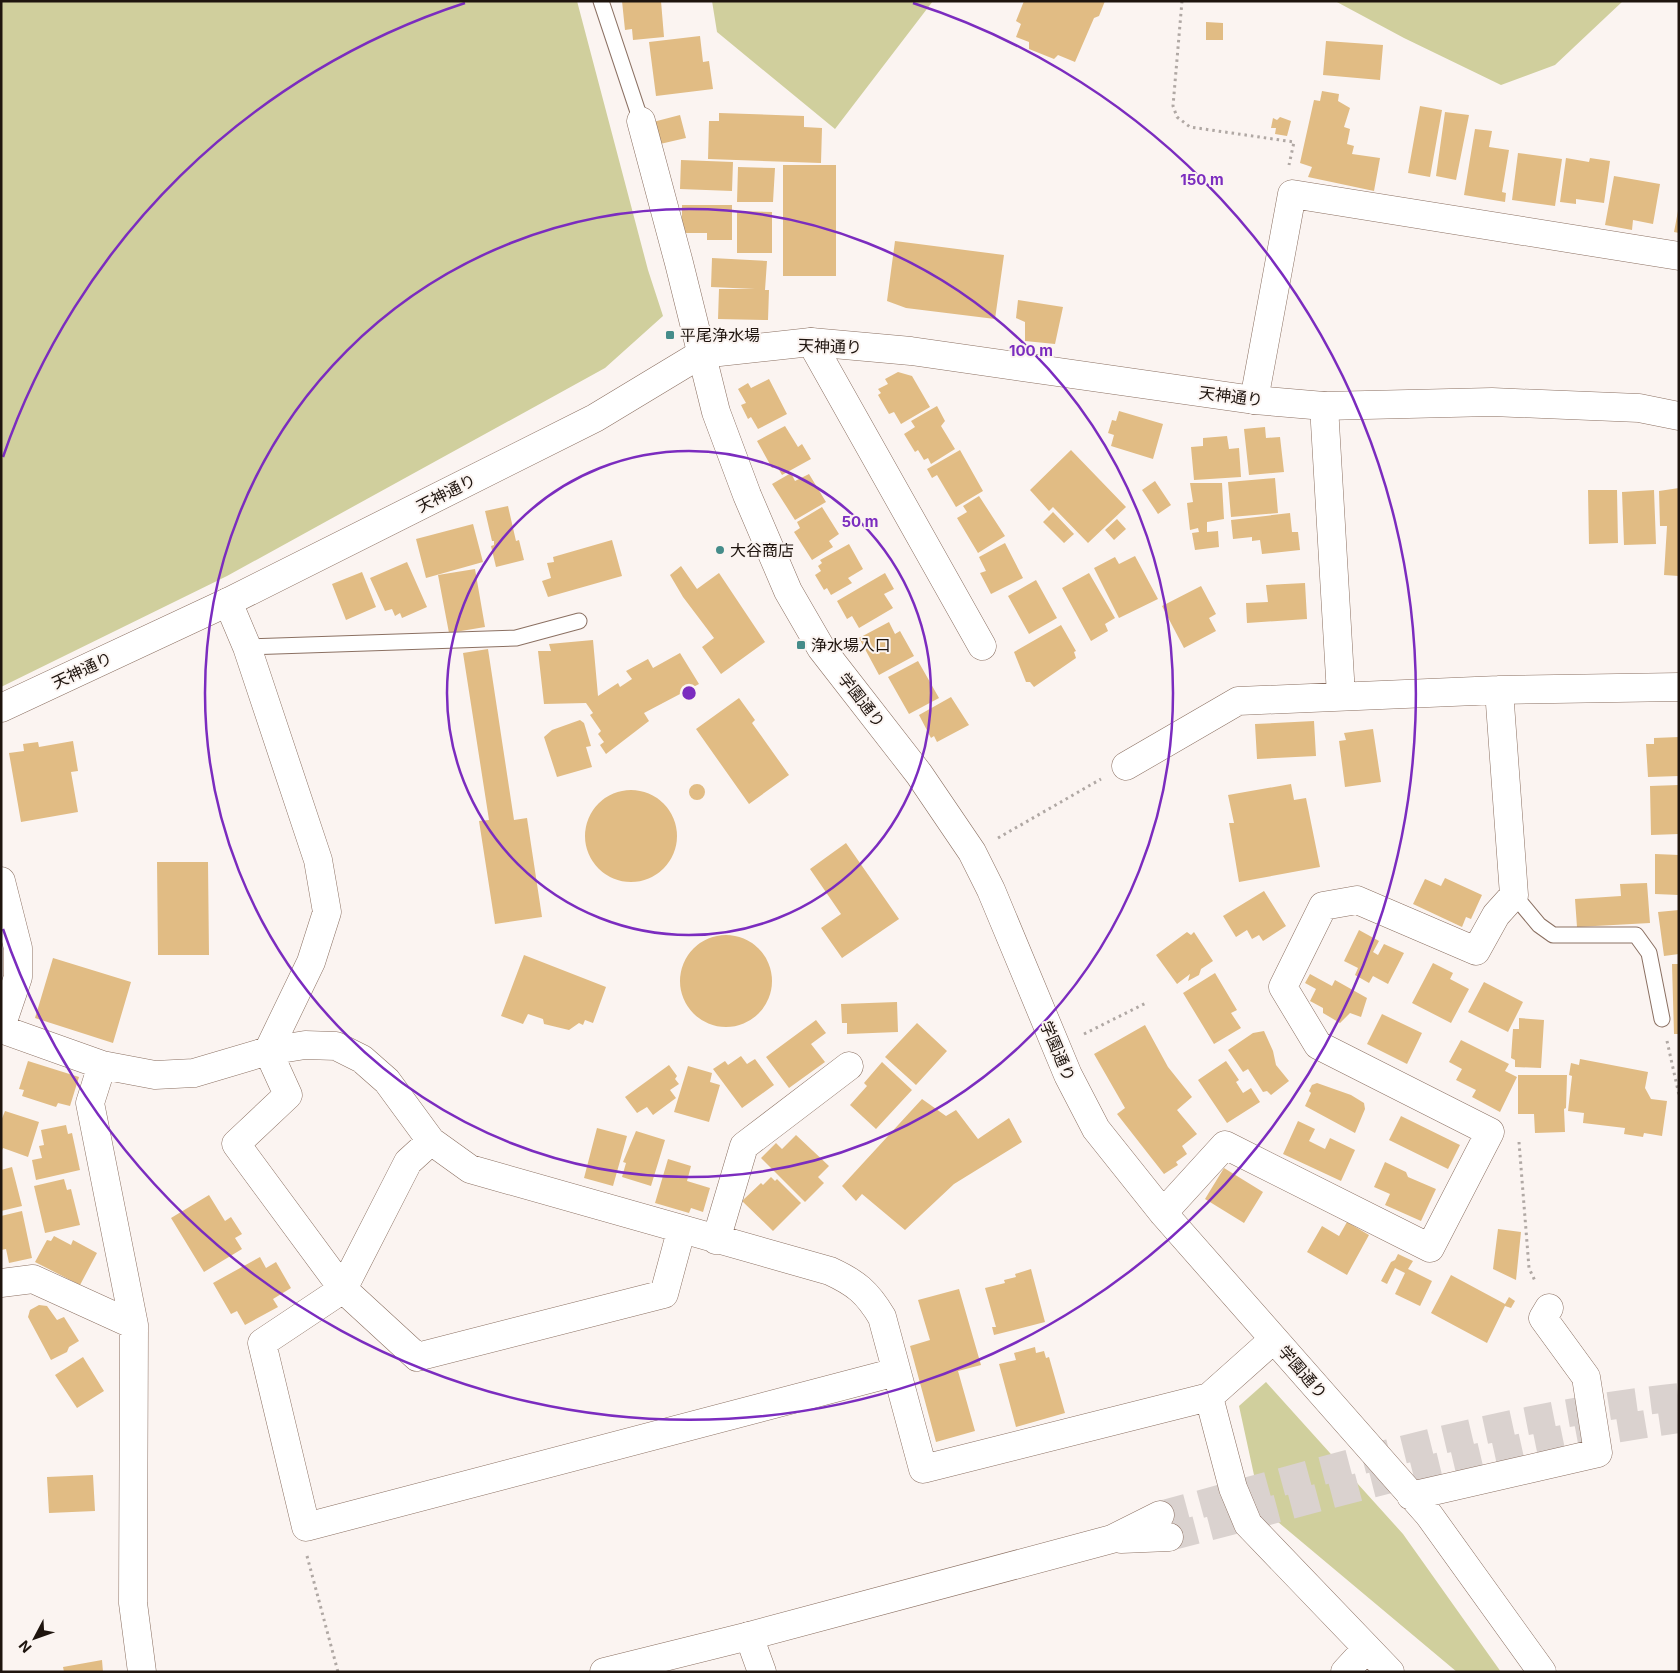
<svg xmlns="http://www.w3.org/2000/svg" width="1680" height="1673" viewBox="0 0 1680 1673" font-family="Inter,'Noto Sans JP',sans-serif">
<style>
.green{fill:#d0cf9d}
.building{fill:#e1bc84}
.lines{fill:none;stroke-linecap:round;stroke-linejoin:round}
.tertiary-tunnel{stroke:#dad2cf;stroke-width:28;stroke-dasharray:28 14;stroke-linecap:butt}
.service-casing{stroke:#8b7062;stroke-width:17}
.minor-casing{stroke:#8b7062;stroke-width:29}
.tertiary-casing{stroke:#8b7062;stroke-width:29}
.path{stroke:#b0a8a4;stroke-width:3;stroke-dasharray:2.5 4;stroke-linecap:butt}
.service{stroke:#fff;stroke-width:15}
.minor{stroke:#fff;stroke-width:28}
.tertiary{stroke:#fff;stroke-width:28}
.ring{fill:none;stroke:#7b2cbf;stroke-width:2.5}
.poi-dot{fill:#458c8a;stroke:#fbf4f1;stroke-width:2}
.labels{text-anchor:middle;stroke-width:4;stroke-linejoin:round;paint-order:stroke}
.poi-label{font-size:16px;fill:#1e140e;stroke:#fbf4f1;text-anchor:start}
.street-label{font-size:16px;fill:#1e140e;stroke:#fbf4f1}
.centre{fill:#7b2cbf;stroke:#fbf4f1;stroke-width:2.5}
.ring-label{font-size:15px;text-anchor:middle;font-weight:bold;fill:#7b2cbf;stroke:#fbf4f1;stroke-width:4;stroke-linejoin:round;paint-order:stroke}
</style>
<rect width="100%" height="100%" fill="#fbf4f1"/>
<path class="green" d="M1 1H577L648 270 663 316 605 368 227 576 1 687Z
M712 1H933L835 129 717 32Z
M1335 1H1623L1555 65 1501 85 1404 38Z
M1266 1382 1403 1534 1501 1672H1457L1278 1522 1254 1475 1239 1406Z"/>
<path class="building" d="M622 1H661L664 37 633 40 632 29 625 30Z
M1024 1H1105L1099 16 1094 18 1075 62 1058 55 1054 59 1029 49V42L1016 37 1021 24 1016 21Z
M1206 22 1223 23V40H1206Z
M700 36 703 62 709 61 713 89 656 96 649 42Z
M1326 41 1383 45 1380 80 1323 75Z
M1322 91 1339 94 1338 101 1350 108 1344 127 1350 129 1347 144 1354 146 1352 154 1380 158 1374 191 1308 177 1312 167 1300 163 1314 100 1320 101Z
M1420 106 1442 110 1430 177 1408 173Z
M1445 112 1469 115 1456 180 1436 176Z
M719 113 804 116V127L822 128 821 163 708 159 709 121H719Z
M680 115 686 138 660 144 653 122Z
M1280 117 1291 121 1287 136 1275 134 1276 128H1271L1273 118 1277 120Z
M1475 129 1492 131 1489 147 1509 150 1502 192 1506 193 1505 202 1464 195Z
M1518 153 1562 159 1555 206 1512 200Z
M1566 158 1589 162 1590 158 1610 161 1604 203 1576 199V204L1560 202Z
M681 160 733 162 732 191 680 189Z
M783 165H836V276H783Z
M738 167 775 168 773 202H737Z
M1614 176 1660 184 1653 224 1633 220 1632 230 1605 225Z
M682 205H732V240H707V233H682Z
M737 211 772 212V253H737Z
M1678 211H1679V233L1674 232Z
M895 241 1004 255 995 319 906 308 887 301Z
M712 258 767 261 765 290H769L768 320 718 319 719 289H755L711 287Z
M1018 300 1063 307 1055 344 1025 341V322L1016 318Z
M898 372 912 376 930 407 901 424 894 412 889 414 878 395 881 393 878 389 888 384 885 379Z
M769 379 787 414 758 429 751 417 748 419 741 405 746 403 738 389 748 383 751 388Z
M937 406 945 421 941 426 955 449 931 464 928 458 924 460 918 450 915 452 904 434 915 427 911 421Z
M1119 411 1163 424 1153 459 1111 446 1114 435 1108 433 1112 420 1116 421Z
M785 426 798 447 802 444 811 459 782 475 777 466 772 468 757 441Z
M1265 427 1266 438 1280 437 1284 472 1249 475 1244 429Z
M1227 436 1229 449 1239 448 1241 477 1194 480 1191 447 1203 446V438Z
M960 450 983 491 956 507 937 475 932 478 927 469Z
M1071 450 1126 507 1088 543 1053 507 1049 511 1030 490Z
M791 473 795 481 809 474 826 502 795 520 772 484Z
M1275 478 1278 513 1231 517 1228 482Z
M1155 481 1171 505 1158 514 1142 490Z
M1190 483H1222L1224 519 1207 522V532L1218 531 1219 547 1195 550 1192 533 1199 532 1198 528 1190 530 1187 503 1193 502Z
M1679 488V576L1664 575 1667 526H1660L1659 491Z
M1588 490H1617L1618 543 1589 544Z
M1654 490 1656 544 1624 545 1622 492Z
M979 496 1005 536 978 553 957 518 967 512 963 506Z
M508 506 516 541 519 540 524 560 496 567 491 546 494 545V541H492L485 511Z
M822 507 839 534 829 541 833 547 812 560 794 532 800 528 797 522Z
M1053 512 1074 534 1064 543 1043 522Z
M1290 513 1292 532H1298L1300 550 1262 554 1260 540 1252 541V537L1233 539 1231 520Z
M1117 519 1126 529 1114 540 1105 530Z
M473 524 483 562 426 578 416 539Z
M612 540 622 576 548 597 542 581 551 578 547 563 554 562 553 557Z
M1005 543 1023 578 991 594 980 573 986 571 979 557Z
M849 544 863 569 848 578 852 583 831 595 827 588 824 590 815 575 821 571 818 566 822 563 820 560Z
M1135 556 1158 599 1119 618 1094 568 1115 557 1119 564Z
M407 562 427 607 402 618 400 613 395 616 392 609 385 611 370 578Z
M681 566 697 589 719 573 765 642 721 674 702 647 714 638 683 597 670 575Z
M475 569 485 627 449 633 438 575Z
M362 572 376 607 346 620 332 584Z
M885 573 894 589 884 594 893 608 859 628 852 616 847 619 837 601Z
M1089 573 1115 618 1105 624 1108 631 1091 641 1062 588Z
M1036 580 1057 618 1029 634 1008 596Z
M1305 583 1307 619 1247 623 1246 603 1268 602 1266 585Z
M1201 586 1216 614 1209 618 1216 631 1184 648 1162 606Z
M889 622 895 634 900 631 914 656 879 675 859 638Z
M1061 625 1076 651 1074 652 1076 658 1034 687 1030 682H1026L1014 652Z
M593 640 598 696 618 683 620 687 632 679 626 671 648 659 653 668 680 653 699 684 644 713 649 721 606 754 600 745 604 742 598 734 601 731 590 715 593 713 586 703 544 704 538 651H551L549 644Z
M488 649 514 820 527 818 542 917 495 924 479 821 489 820 463 653Z
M918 661 939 698 909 714 888 677Z
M951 697 969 725 937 742 934 736 931 738 919 715Z
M739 698 755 720 752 723 789 775 749 804 696 729Z
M580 720 584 723 591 746 586 747 592 767 557 777 544 737 552 730Z
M1314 721 1316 756 1257 759 1255 724Z
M1373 729 1381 782 1345 787 1339 741 1346 740 1344 733Z
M1679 737V776L1648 777 1646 744H1654V738Z
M73 741 78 771 71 772 78 812 21 822 9 753 24 751 23 744 38 742 39 747Z
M1291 784 1294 800 1306 798 1320 867 1239 882 1229 823H1234L1228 795Z
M689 792a8 8 0 1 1 16 0a8 8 0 1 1-16 0Z
M1679 785V834L1651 835 1650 786Z
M585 836a46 46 0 1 1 92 0a46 46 0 1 1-92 0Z
M846 843 899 919 842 958 821 928 841 914 810 869Z
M1655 854 1679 855V895L1655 894Z
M157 862H208L209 955H158Z
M1445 878 1482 895 1471 919 1466 917 1462 927 1413 904 1425 879 1441 886Z
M1647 883 1650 923 1577 927 1575 899 1621 896 1620 884Z
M1264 891 1286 926 1263 941 1259 935 1252 939 1247 930 1236 937 1223 916Z
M1679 910V954L1664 956 1658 912Z
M1359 930 1379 941 1373 952 1378 955 1384 944 1404 953 1388 984 1373 976 1369 983 1355 975 1358 968 1344 961Z
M1187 932 1191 935 1194 932 1213 961 1201 969 1199 975 1188 981 1190 974 1177 984 1156 955Z
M680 981a46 46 0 1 1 92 0a46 46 0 1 1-92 0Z
M524 955 606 987 593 1023 585 1020 583 1025 579 1023 569 1030 544 1024 543 1019 528 1014 523 1024 501 1016Z
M53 958 131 982 113 1043 35 1018Z
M1433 963 1453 973 1450 979 1469 989 1451 1023 1412 1003Z
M1672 964H1679V1034H1674Z
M1215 973 1237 1010 1231 1013 1241 1028 1214 1044 1183 993Z
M1310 974 1332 986 1335 980 1367 998 1361 1017 1350 1013 1340 1023 1323 1013V1008L1310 1001 1316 989 1305 983Z
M1484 982 1523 1002 1508 1032 1468 1012Z
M897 1002 898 1032 847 1034V1023H842L841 1004Z
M1382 1014 1422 1033 1407 1064 1367 1044Z
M1519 1018 1544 1020 1541 1068 1515 1067V1060L1511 1058 1513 1029H1519Z
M816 1020 826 1033 811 1044 825 1062 789 1088 766 1057Z
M917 1023 947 1051 916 1085 885 1057Z
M1145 1025 1168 1067 1192 1097 1177 1110 1197 1134 1182 1146 1187 1154 1176 1162 1178 1165 1164 1174 1117 1114 1125 1108 1094 1054Z
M1264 1031 1273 1051 1276 1065 1289 1081 1271 1095 1267 1091 1263 1092 1248 1069 1243 1072 1228 1050 1253 1033Z
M1461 1040 1509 1064 1505 1071 1517 1077 1500 1112 1472 1097 1476 1090 1456 1080 1462 1069 1449 1062Z
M741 1056 747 1064 755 1059 774 1085 742 1108 713 1069 725 1061 728 1065Z
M1580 1059 1648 1072 1645 1088 1651 1099 1667 1101 1662 1136 1644 1133 1643 1137 1624 1134 1625 1128 1583 1123 1584 1113 1568 1111 1572 1076 1569 1075 1571 1063 1579 1065Z
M28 1061 79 1077 70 1106 58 1103 56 1107 22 1096 24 1090 19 1089Z
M1226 1061 1239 1080 1236 1082 1243 1093 1251 1088 1260 1102 1227 1123 1198 1080Z
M882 1062 912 1090 876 1129 850 1105 867 1086 864 1083Z
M669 1065 677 1076 675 1079 679 1084 670 1090 676 1098 653 1115 647 1107 637 1113 625 1097Z
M688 1066 712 1073 710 1082 720 1085 709 1122 674 1112Z
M1518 1075H1567L1566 1108 1564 1109 1565 1132 1535 1133 1534 1114H1518Z
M1317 1083 1351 1095 1364 1103 1365 1109 1355 1133 1305 1106 1311 1093 1309 1091 1312 1085Z
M922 1099 946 1116 956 1110 978 1139 1009 1118 1022 1142 954 1184 905 1230 862 1194 856 1201 842 1186Z
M5 1111 39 1122 28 1157 3 1148 1 1152V1121Z
M1401 1116 1460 1145 1448 1169 1389 1140Z
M1298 1121 1315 1129 1309 1141 1325 1149 1330 1138 1355 1150 1341 1181 1283 1154Z
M66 1125 68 1134 72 1133 80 1170 36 1180 32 1160 42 1158 39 1146 44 1145 41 1130Z
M597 1128 627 1136 613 1186 584 1178Z
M636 1131 665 1140 651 1186 622 1177 626 1163 623 1162Z
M796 1135 829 1166 818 1177 824 1183 805 1202 761 1158 776 1143 782 1149Z
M668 1159 691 1166 687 1181 710 1188 703 1212 691 1208 689 1213 655 1203Z
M1385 1162 1406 1172 1408 1177 1436 1189 1421 1221 1385 1205 1390 1194 1374 1187Z
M12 1167 22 1206 1 1211V1170Z
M1224 1168 1263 1192 1244 1223 1205 1199Z
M771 1177 775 1181 777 1179 801 1203 773 1231 742 1201 761 1183 763 1185Z
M64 1179 67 1190 71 1189 80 1225 45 1233 34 1186Z
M209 1195 225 1221 231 1217 242 1234 235 1238 242 1249 204 1272 171 1218Z
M22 1211 32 1258 9 1263 6 1249 1 1250V1216Z
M1347 1222 1369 1235 1347 1275 1307 1252 1322 1226 1339 1236Z
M1498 1229 1521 1232 1516 1280 1493 1269Z
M54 1236 71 1245 73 1240 97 1253 80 1285 35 1262 47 1240 51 1241Z
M1398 1254 1413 1261 1408 1269 1432 1281 1420 1306 1395 1294 1405 1273 1395 1268 1387 1284 1381 1281 1391 1262 1395 1260Z
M260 1257 266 1268 276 1262 291 1288 273 1299 278 1307 245 1325 237 1311 231 1314 213 1283Z
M1031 1269 1045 1322 994 1335 992 1327H996L985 1288 1005 1283 1004 1280 1016 1277 1015 1274Z
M1451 1275 1505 1304 1509 1297 1515 1301 1511 1308 1505 1306 1487 1343 1431 1313Z
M959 1289 981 1365 958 1371 975 1431 936 1442 910 1346 930 1340 918 1300Z
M39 1305 47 1306 57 1320 64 1317 79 1341 69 1347 67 1352 51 1360 28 1317 30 1310Z
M1035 1347 1036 1353 1044 1351 1046 1358 1049 1357 1065 1413 1016 1427 999 1364 1016 1360 1014 1353Z
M83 1357 104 1391 77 1408 55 1375Z
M93 1475 95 1511 49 1513 47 1477Z
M102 1660 103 1672H64L63 1667Z"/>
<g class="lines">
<path class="tertiary-tunnel" d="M1160 1515C1329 1470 1506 1415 1679 1397
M1169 1537C1337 1494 1506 1443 1679 1419"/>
<g class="service-casing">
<path id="service" d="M601 1 641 121
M247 647 516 638 579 621
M1514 895 1539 925 1553 935H1636L1649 953 1662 1019"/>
</g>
<g class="minor-casing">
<path id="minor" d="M641 121 679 263 716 412 747 495 788 591 821 648 919 774 972 852 991 890 1068 1075 1096 1129 1163 1213 1429 1515 1542 1672
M811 342 982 646
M1254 400 1292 194 1679 256
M1324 406 1341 695
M228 602 247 647 318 860 327 912 311 962 268 1051 288 1095 236 1144 343 1289 417 1357 664 1294 681 1231
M1126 766 1238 701 1499 690 1679 687
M1 881 18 948V977L1 1027
M1 1029 102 1065 155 1075 194 1073 268 1051 305 1045 336 1046 362 1059 387 1081 431 1141 470 1169 830 1271C856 1283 867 1292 882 1317L923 1469 1209 1397 1274 1339
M102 1065 90 1103 134 1325 133 1603 142 1672
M431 1141 408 1162 343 1289 262 1343 306 1527 896 1372
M1163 1213 1225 1145 1430 1248 1490 1132 1318 1045 1283 987 1323 906 1357 900 1476 951 1496 915 1514 895 1499 690
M716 1240 744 1146 849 1066
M1 1283 33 1279 134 1325
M1209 1397 1233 1488 1248 1524 1390 1672
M1411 1496 1598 1453 1586 1377 1543 1318 1549 1308
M749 1636 762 1672
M1345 1672 1367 1648"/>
</g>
<g class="tertiary-casing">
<path id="tertiary" d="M1 708 228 602 595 418 701 354 811 342 911 351 1254 400 1324 406 1492 402 1639 408 1679 416
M1121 1539 1169 1537
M604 1672 749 1636 1112 1539 1160 1515"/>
</g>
<path class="path" d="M1182 1 1173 106 1177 117 1190 127 1294 142 1289 165
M998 838 1101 779
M1084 1034 1148 1002
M1667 1041 1679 1095
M1519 1142 1529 1268 1535 1281
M307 1556 338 1672"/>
<use href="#service" class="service"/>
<use href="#minor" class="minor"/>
<use href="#tertiary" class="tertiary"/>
</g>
<g class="ring">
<circle cx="689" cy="693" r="242"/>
<circle cx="689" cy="693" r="484"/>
<path d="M3 457A726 726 0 0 1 465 3M913 3A726 726 0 1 1 3 929"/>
</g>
<g class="poi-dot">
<rect x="665" y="330" width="10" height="10" rx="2.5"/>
<circle cx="720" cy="550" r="5"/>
<rect x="796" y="640" width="10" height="10" rx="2.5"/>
</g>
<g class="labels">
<g class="poi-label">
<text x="680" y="341">平尾浄水場</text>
<text x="730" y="556">大谷商店</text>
<text x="811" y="651">浄水場入口</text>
</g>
<g class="street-label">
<text transform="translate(830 346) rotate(2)" y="6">天神通り</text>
<text transform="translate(1231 396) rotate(7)" y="6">天神通り</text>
<text transform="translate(446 493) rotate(-27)" y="6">天神通り</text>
<text transform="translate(82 670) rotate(-25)" y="6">天神通り</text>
<text transform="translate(862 700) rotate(52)" y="6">学園通り</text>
<text transform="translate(1058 1051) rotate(67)" y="6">学園通り</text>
<text transform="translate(1303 1372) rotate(49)" y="6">学園通り</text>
</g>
</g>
<circle cx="689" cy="693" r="8" class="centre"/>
<g class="ring-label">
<text x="1202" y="185">150 m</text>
<text x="1031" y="356">100 m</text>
<text x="860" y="527">50 m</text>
</g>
<rect width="1680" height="1673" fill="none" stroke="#1e140e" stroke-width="5"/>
<g transform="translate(35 1638) rotate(229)" stroke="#fbf4f1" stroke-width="4" paint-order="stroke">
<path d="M0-4L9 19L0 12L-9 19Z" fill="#1e140e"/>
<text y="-8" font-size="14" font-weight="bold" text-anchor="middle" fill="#1e140e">N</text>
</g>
</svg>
